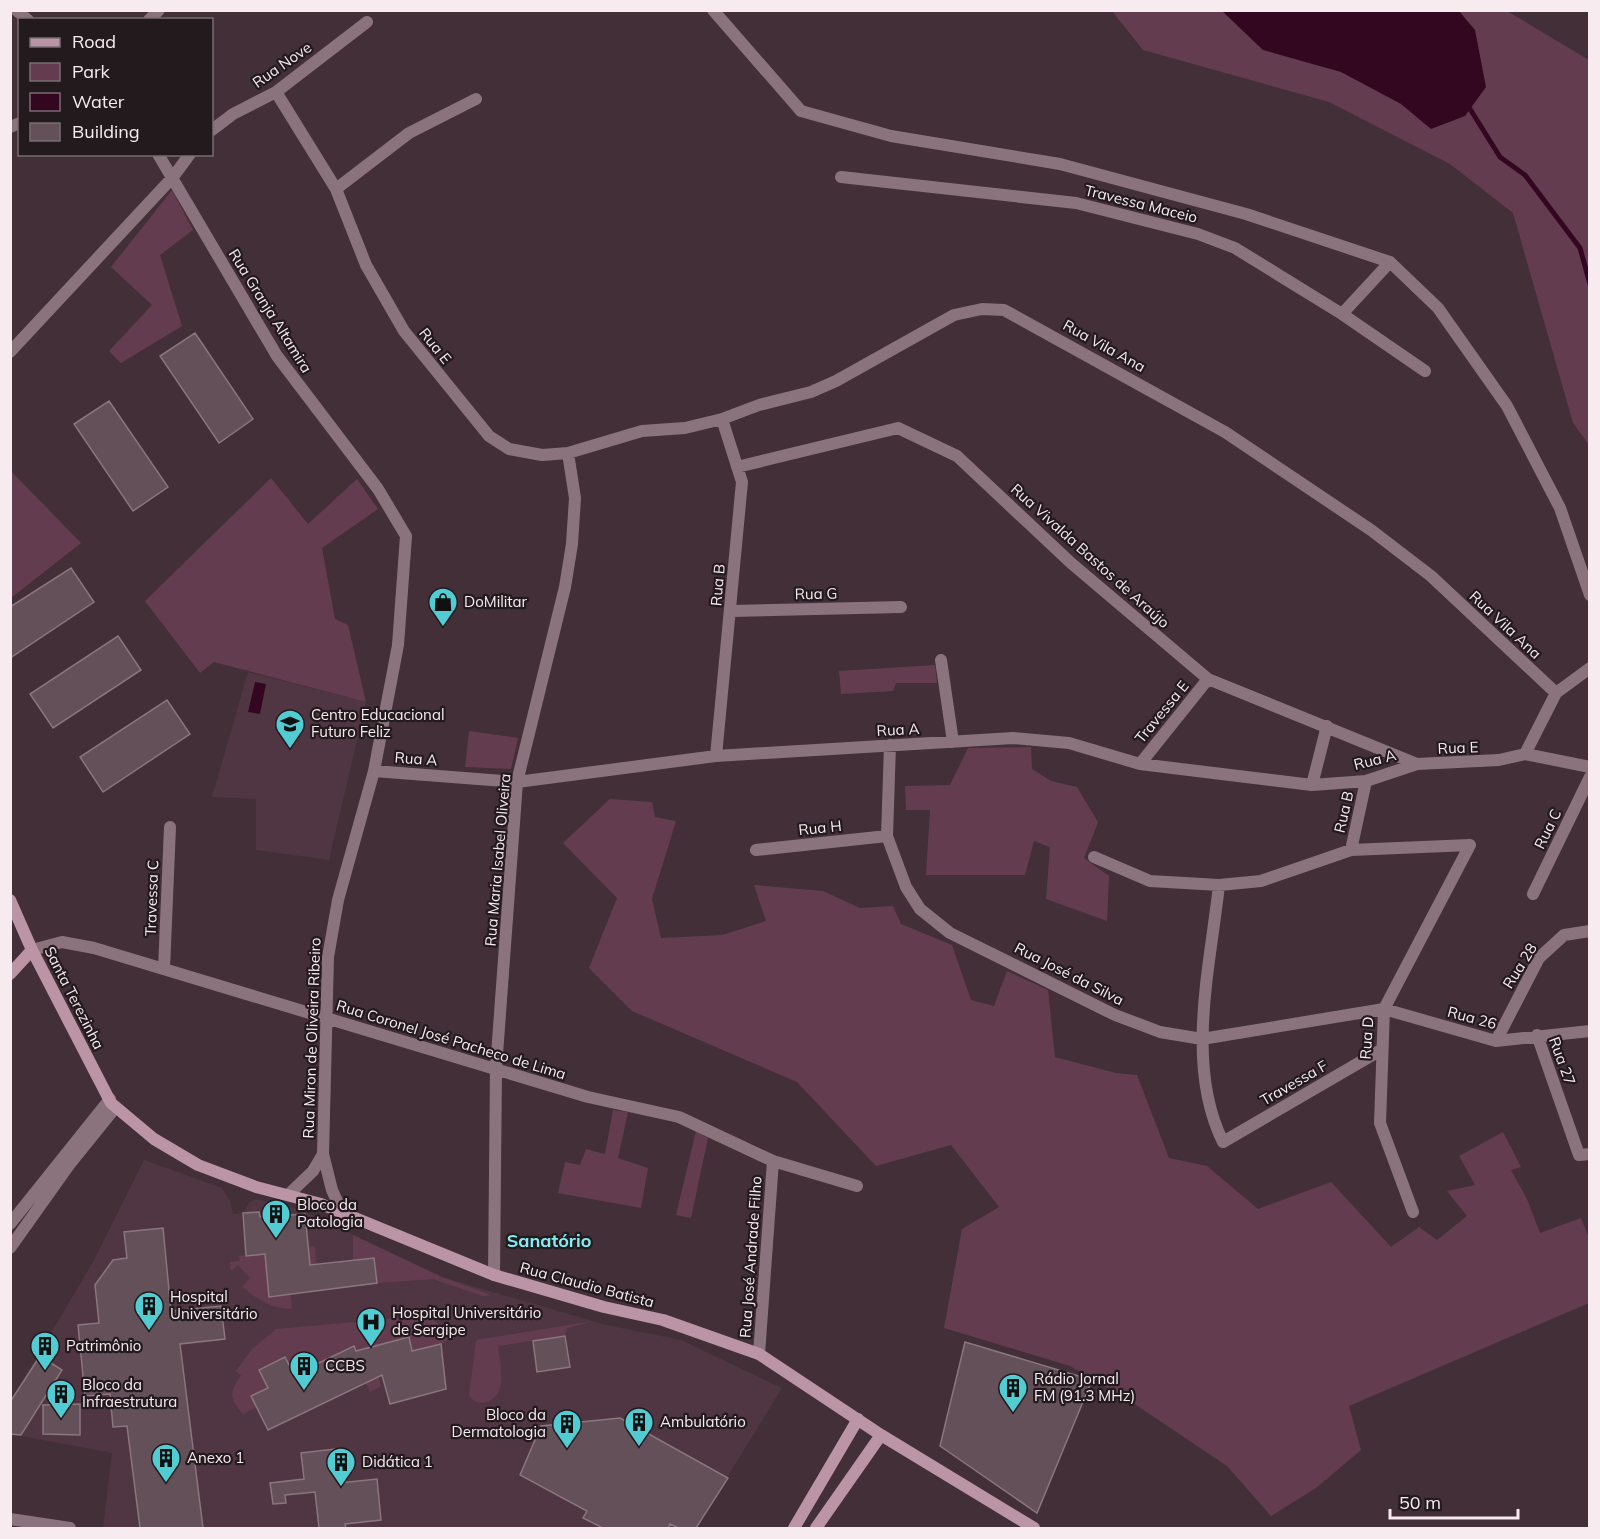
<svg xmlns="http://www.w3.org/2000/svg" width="1600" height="1539" viewBox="0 0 1600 1539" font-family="Mulish,sans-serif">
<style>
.built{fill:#503642}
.green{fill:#633d4f}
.water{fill:#330720}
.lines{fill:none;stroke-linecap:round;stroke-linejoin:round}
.stream{stroke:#330720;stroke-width:5}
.building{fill:#645058;stroke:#8b757e;stroke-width:1.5}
.street{stroke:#8b737d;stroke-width:12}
.secondary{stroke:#bb94a5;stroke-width:12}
.labels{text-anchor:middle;stroke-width:4.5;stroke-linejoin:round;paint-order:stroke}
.street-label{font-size:15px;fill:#f7ebf0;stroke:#231a1e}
.poi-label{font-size:15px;fill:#f7ebf0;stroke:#231a1e;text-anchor:start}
.quarter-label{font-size:18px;font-weight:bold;fill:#82eef4;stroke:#231a1e}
</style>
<rect width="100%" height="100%" fill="#422f37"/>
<path class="built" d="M248 672 366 702 329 860 256 850V799L212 797Z
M144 1160 222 1188 230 1201 233 1214 243 1213 249 1203 256 1199 301 1210 442 1277 606 1325 681 1340 782 1388 696 1528H103L112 1453 11 1434 10 1402 93 1262Z"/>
<path class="green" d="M1112 11H1507L1589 60V445L1573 423 1513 213 1450 164 1329 102 1143 50Z
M172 190 193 230 160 255 182 326 121 363 109 351 152 305 111 267Z
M11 471 81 543 11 598Z
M271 478 308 524 357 479 378 509 322 548 335 619 348 625 366 702 214 662 200 673 145 601Z
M935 665 937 683H896L893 691 841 694 839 671Z
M469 731 518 738 511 769 465 767Z
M1031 747 1032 769 1051 781 1077 787 1098 822 1084 858 1109 876 1107 921 1046 899 1050 847 1034 841 1025 875H926L930 810H906L905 786 950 785 968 748Z
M610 799 652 802 655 817 676 821 652 899 661 938 722 935 766 921 754 885 823 891 860 908 893 906 901 924 952 945 971 1000 994 1006 1007 971 1048 990 1055 1057 1116 1073 1137 1075 1169 1158 1207 1166 1258 1209 1331 1182 1391 1247 1419 1227 1437 1240 1467 1216 1447 1191 1475 1185 1459 1156 1503 1132 1521 1167 1511 1170 1527 1199 1540 1233 1581 1218 1589 1238V1303L1349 1406 1361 1450 1316 1488 1271 1516 1227 1466 1136 1405 1070 1366 944 1328 962 1229 999 1207 951 1145 876 1166 797 1082 632 1011 589 968 617 898 563 843Z
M613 1110 628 1112 618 1158 648 1168 641 1208 558 1193 565 1162 580 1165 586 1149 605 1154Z
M696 1131 708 1138 691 1218 676 1215Z
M353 1235 442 1277 491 1295 483 1296 433 1279 377 1283 374 1259 353 1261Z
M315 1246 316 1265 288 1268 292 1309C272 1309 257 1299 242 1287L250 1278 238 1265 231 1271 230 1262 240 1261 239 1256 296 1251V1248Z
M423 1316 436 1321 449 1339 441 1344 412 1351 408 1337 373 1354 381 1386 370 1392 366 1383 370 1381 353 1346 294 1375 259 1371 268 1388 252 1396 257 1407 243 1414C229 1398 229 1393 241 1375L236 1371 252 1349 276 1329Z
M594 1321 567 1328 565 1336 498 1346C500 1363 509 1395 486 1402 479 1404 473 1401 469 1396L476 1340Z"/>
<path class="water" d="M1222 11H1459L1475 30 1486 87 1465 116 1431 129 1401 104 1341 72 1263 50Z
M255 682 266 684 260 714 248 712Z"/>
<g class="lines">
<path class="stream" d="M1470 109 1500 157 1525 175 1580 248 1590 284"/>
</g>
<path class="building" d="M195 333 253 419 219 443 160 356Z
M109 401 168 487 133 511 74 424Z
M71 568 94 602 10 658V607Z
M118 636 141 670 53 728 30 694Z
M167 700 190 734 103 792 80 757Z
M259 1212 260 1217 305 1214 310 1265 374 1258 377 1283 269 1297 265 1254 246 1256 243 1213Z
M163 1228 171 1311 221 1306 225 1339 180 1344 203 1528H140L127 1426 113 1427 110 1394 85 1396 78 1325 99 1323 95 1285 113 1260 127 1258 124 1232Z
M565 1336 570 1367 537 1372 533 1341Z
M409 1337 412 1351 441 1344 446 1389 390 1404 382 1375 268 1430 251 1396 268 1388 259 1370 285 1357 294 1375 354 1346 356 1351Z
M965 1342 1092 1380 1037 1513 940 1446Z
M40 1356 62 1370 21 1435 10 1434V1402Z
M80 1404V1435L43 1434V1405Z
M620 1418 728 1478 696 1528H679L670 1524 668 1528H603L583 1518 587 1511 520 1475 541 1426Z
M335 1449 339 1483 377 1479 381 1520 345 1524 346 1528H319L315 1492 285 1495 286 1503 273 1504 270 1483 304 1479 301 1453Z"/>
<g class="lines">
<path class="street" d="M16 10 28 20
M713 10 801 111 891 136 1060 164 1246 214 1390 262 1438 308 1507 406 1560 508 1590 595
M149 20 159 10
M276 92 336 189 366 265 404 331 489 436 509 449 542 455 568 453 642 431 685 428 722 419 759 405 811 392 836 381 954 315 982 309 1004 310 1225 432 1371 530 1431 576 1556 693
M10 127 20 123
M212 130 233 114 276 92 367 22
M158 154 277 356 378 489 406 536 398 645 374 771 338 900 328 957 323 1154 332 1190 342 1212
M841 177 1076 203 1198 234 1235 248 1342 314 1390 262
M336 189 409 133 476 99
M1342 314 1425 371
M10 352 173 177 190 154
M737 467 898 428 957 456 1071 563 1208 679 1417 764 1499 760 1525 754 1556 693 1590 668
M731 611 901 607
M941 660 953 742
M890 745 887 836 906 887 920 909 950 933 1115 1015 1160 1032 1202 1039 1384 1009 1496 1041 1590 1031
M1525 754 1590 767
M716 756 742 482 722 419
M1140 764 1208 679
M374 771 517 782 716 756 1013 738 1069 743 1140 764 1312 785 1366 781 1417 764
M1312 785 1327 726
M756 850 887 836
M1351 850 1366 781
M1094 857 1150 881 1219 885 1261 881 1351 850 1470 845
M1219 885C1210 968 1185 1065 1223 1142L1381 1050
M1533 894 1590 777
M32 950 62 942 94 948 588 1097 679 1117 773 1161 857 1186
M164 969 170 827
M1537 1035 1579 1155 1590 1154
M1496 1041 1539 958 1564 935 1590 931
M288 1195 313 1171 323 1154
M1413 1212 1380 1123 1384 1009 1470 845
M10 1224 110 1099
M10 1248 69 1165 115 1108
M494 1275 496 1068 517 782 565 587 572 544 575 498 568 453
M759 1354 773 1161
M10 1519 70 1528"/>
<path class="secondary" d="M10 900 32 950 111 1103 154 1139 198 1165 256 1187 321 1204 494 1275 604 1307 663 1320 759 1354 881 1435 1034 1528
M10 974 32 950
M794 1528 858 1419
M816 1528 881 1435"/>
</g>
<defs>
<g id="shop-pin" transform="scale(1.5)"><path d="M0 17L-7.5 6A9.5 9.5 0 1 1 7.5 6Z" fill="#51ccd3" stroke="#231a1e"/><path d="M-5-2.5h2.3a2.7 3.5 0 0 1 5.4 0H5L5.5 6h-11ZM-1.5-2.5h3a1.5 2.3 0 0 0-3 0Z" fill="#111"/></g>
<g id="school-pin" transform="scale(1.5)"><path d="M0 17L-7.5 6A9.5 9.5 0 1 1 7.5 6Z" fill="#51ccd3" stroke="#231a1e"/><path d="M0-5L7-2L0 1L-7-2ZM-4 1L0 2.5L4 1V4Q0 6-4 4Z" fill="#111"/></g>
<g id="building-pin" transform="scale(1.5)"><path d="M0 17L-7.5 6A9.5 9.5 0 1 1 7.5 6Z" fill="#51ccd3" stroke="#231a1e"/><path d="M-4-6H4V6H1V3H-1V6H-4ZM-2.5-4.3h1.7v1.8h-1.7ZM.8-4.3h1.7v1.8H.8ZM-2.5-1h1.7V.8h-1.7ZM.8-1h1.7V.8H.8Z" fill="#111"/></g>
<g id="hospital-pin" transform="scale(1.5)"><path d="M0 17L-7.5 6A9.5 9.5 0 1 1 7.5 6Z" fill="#51ccd3" stroke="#231a1e"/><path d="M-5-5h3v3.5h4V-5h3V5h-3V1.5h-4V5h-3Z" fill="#111"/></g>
</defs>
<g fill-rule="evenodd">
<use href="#shop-pin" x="443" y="602"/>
<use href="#school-pin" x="290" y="724"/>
<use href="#building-pin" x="276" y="1214"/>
<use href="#building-pin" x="149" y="1306"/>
<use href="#hospital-pin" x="371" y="1322"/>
<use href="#building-pin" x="45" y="1346"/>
<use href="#building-pin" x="304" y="1366"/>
<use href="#building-pin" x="1013" y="1388"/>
<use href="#building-pin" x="61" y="1394"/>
<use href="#building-pin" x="639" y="1422"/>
<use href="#building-pin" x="567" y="1424"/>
<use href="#building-pin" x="166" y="1458"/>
<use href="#building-pin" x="341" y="1462"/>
</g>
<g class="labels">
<g class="street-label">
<text transform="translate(282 65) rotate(-35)" y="5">Rua Nove</text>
<text transform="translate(1141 204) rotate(14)" y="5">Travessa Maceio</text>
<text transform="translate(270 311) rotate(58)" y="5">Rua Granja Altamira</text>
<text transform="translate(435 346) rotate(51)" y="5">Rua E</text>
<text transform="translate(1104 346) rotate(29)" y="5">Rua Vila Ana</text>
<text transform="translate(1090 556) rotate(42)" y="5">Rua Vivalda Bastos de Araújo</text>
<text transform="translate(718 585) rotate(-85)" y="5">Rua B</text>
<text transform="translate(816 594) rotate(-1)" y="5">Rua G</text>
<text transform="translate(1505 625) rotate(43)" y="5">Rua Vila Ana</text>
<text transform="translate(1162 712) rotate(-51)" y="5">Travessa E</text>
<text transform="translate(898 730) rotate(-3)" y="5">Rua A</text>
<text transform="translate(1458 748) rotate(-2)" y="5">Rua E</text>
<text transform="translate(416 759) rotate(4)" y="5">Rua A</text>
<text transform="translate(1375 760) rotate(-14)" y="5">Rua A</text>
<text transform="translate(1344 812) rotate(-77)" y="5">Rua B</text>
<text transform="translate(820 828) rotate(-6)" y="5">Rua H</text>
<text transform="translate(1548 829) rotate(-64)" y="5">Rua C</text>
<text transform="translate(498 860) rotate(-85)" y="5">Rua Maria Isabel Oliveira</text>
<text transform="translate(152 898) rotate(-88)" y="5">Travessa C</text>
<text transform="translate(1520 966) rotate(-58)" y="5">Rua 28</text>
<text transform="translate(1069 974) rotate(27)" y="5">Rua José da Silva</text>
<text transform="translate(74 998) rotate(63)" y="5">Santa Terezinha</text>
<text transform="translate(1472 1018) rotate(15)" y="5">Rua 26</text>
<text transform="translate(312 1038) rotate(-88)" y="5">Rua Miron de Oliveira Ribeiro</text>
<text transform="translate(1367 1038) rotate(-86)" y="5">Rua D</text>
<text transform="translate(451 1040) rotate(17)" y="5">Rua Coronel José Pacheco de Lima</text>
<text transform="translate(1562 1061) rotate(70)" y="5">Rua 27</text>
<text transform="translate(1294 1083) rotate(-30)" y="5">Travessa F</text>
<text transform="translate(751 1257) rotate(-86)" y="5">Rua José Andrade Filho</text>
<text transform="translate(587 1285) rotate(15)" y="5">Rua Claudio Batista</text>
</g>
<g class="poi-label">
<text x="464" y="607">DoMilitar</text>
<text x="311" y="720">Centro Educacional<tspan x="311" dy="17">Futuro Feliz</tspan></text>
<text x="297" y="1210">Bloco da<tspan x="297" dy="17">Patologia</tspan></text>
<text x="170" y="1302">Hospital<tspan x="170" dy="17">Universitário</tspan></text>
<text x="392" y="1318">Hospital Universitário<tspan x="392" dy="17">de Sergipe</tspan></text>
<text x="66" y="1351">Patrimônio</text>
<text x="325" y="1371">CCBS</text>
<text x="1034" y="1384">Rádio Jornal<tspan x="1034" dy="17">FM (91.3 MHz)</tspan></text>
<text x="82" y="1390">Bloco da<tspan x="82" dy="17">Infraestrutura</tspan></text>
<text x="546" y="1420" text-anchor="end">Bloco da<tspan x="546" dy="17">Dermatologia</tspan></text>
<text x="660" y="1427">Ambulatório</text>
<text x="187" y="1463">Anexo 1</text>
<text x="362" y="1467">Didática 1</text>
</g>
<g class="quarter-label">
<text x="549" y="1247">Sanatório</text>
</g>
</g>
<rect width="1600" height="1539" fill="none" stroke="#f7ebf0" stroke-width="24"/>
<rect x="18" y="18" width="195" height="138" fill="#231a1e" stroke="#786e72" stroke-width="1.5"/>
<rect x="30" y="38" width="30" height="9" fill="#bb94a5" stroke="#786e72" stroke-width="1.5"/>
<text x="72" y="48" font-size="18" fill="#f7ebf0">Road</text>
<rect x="30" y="63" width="30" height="18" fill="#633d4f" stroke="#786e72" stroke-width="1.5"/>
<text x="72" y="78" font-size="18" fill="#f7ebf0">Park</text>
<rect x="30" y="93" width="30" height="18" fill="#330720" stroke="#786e72" stroke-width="1.5"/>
<text x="72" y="108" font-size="18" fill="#f7ebf0">Water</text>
<rect x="30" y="123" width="30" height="18" fill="#645058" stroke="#786e72" stroke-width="1.5"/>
<text x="72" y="138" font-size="18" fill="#f7ebf0">Building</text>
<path d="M1390 1509v9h128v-9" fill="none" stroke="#f7ebf0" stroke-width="3"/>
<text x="1399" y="1509" font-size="18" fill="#f7ebf0" stroke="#231a1e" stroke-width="4.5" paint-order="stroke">50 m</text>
</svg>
